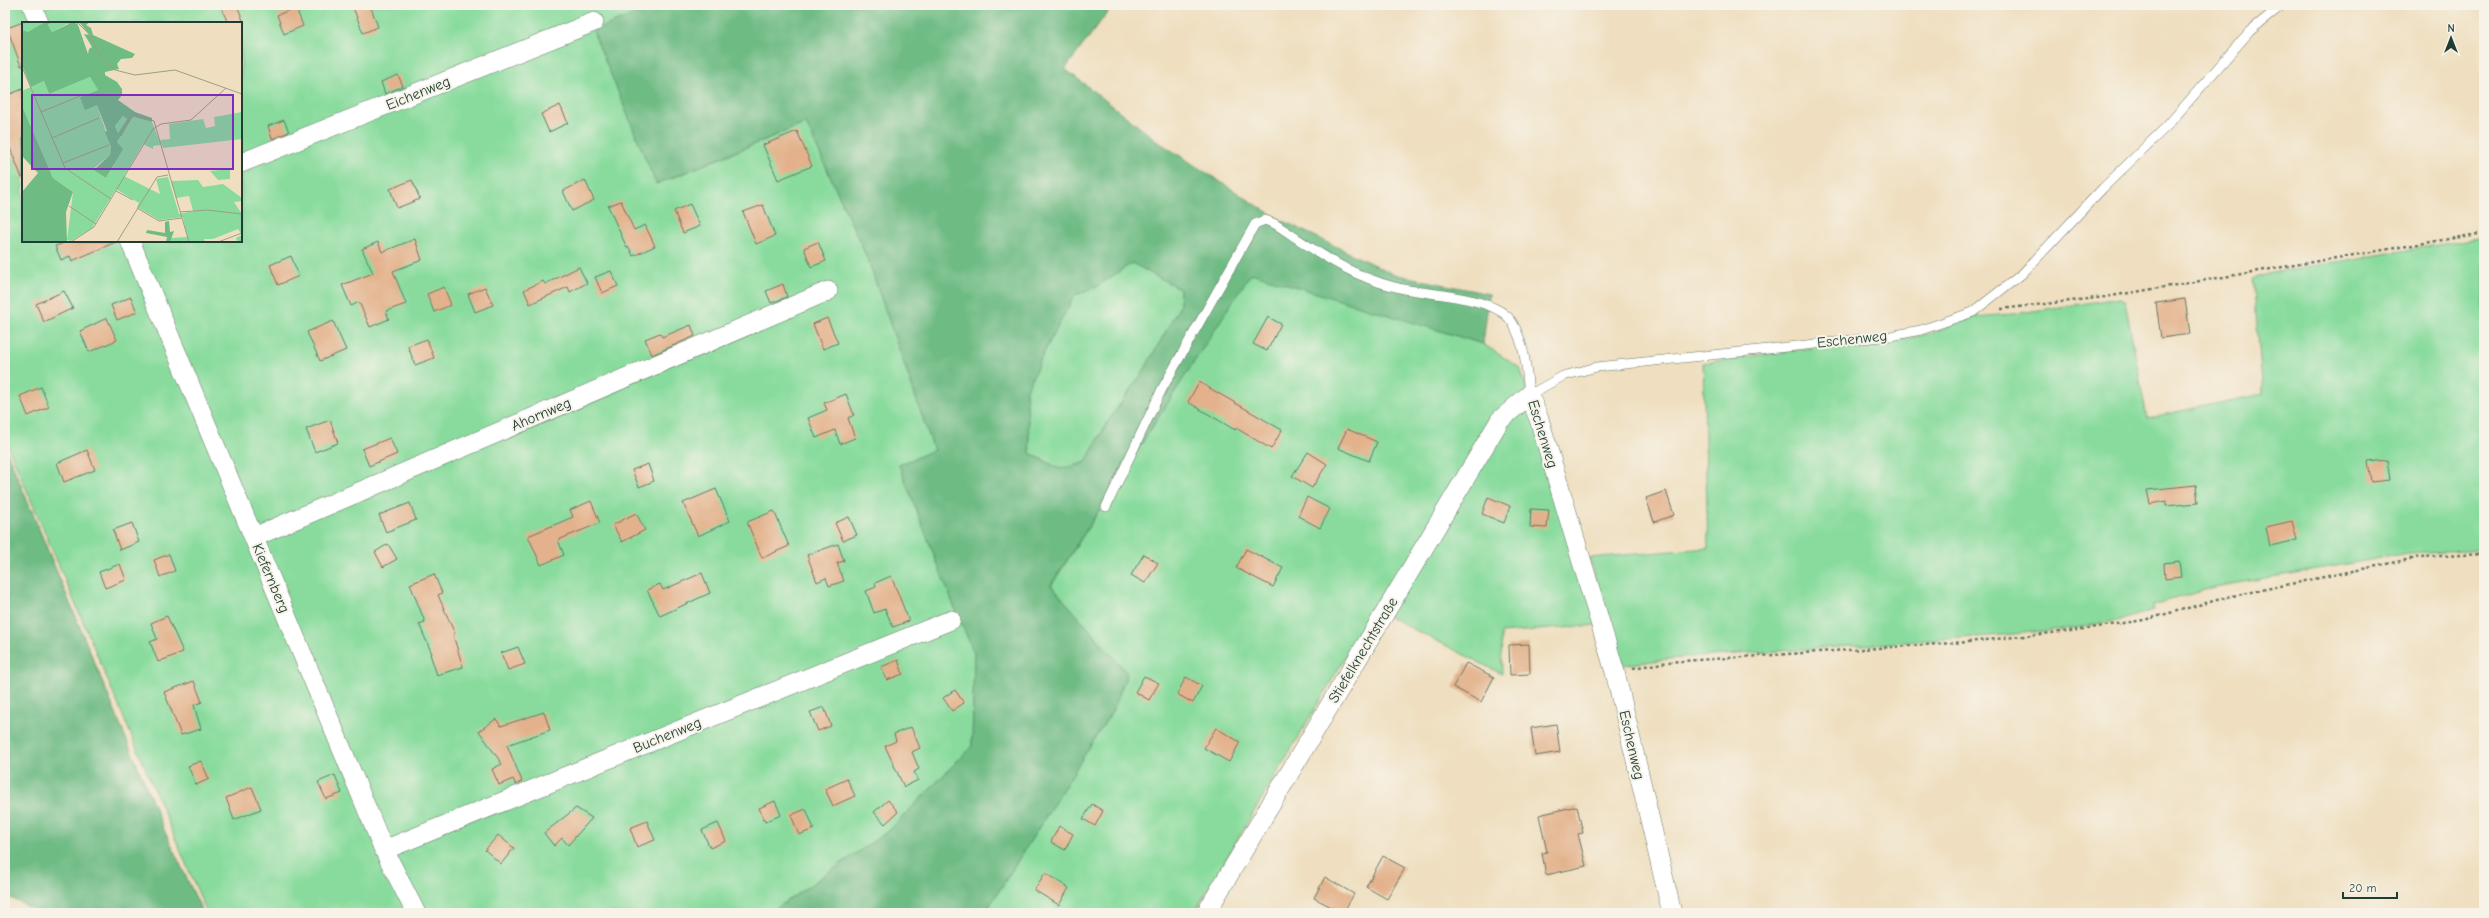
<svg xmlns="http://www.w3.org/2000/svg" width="2489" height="918" viewBox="0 0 2489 918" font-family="'Comic Neue',sans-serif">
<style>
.green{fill:#88db9d;stroke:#548c68;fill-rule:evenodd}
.forest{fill:#6ebb84;stroke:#467c5c;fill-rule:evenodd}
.building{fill:#e3b28c}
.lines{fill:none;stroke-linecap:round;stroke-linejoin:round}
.service-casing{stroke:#687665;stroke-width:10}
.minor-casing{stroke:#687665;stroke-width:20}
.path{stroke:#687665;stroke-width:2.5;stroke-dasharray:3 3;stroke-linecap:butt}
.service{stroke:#fff;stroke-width:9}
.minor{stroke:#fff;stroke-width:19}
.labels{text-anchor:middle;stroke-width:4;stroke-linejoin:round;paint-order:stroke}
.street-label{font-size:15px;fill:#1f3d34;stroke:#f7f3e8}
.inset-road{fill:none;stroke:#9c9e88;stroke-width:1}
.view{fill:#7b2cbf;fill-opacity:0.15;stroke:#7b2cbf;stroke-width:2}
.inset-edge{fill:none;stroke:#1f3d34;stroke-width:2}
</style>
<rect width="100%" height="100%" fill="#f7f3e8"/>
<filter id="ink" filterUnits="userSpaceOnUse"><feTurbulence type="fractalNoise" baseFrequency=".025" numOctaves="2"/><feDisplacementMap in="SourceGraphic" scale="8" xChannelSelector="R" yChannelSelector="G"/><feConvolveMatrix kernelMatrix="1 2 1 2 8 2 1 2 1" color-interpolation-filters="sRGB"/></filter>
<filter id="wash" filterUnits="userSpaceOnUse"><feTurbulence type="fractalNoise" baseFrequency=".012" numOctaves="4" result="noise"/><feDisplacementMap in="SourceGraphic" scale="16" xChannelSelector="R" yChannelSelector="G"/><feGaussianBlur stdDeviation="0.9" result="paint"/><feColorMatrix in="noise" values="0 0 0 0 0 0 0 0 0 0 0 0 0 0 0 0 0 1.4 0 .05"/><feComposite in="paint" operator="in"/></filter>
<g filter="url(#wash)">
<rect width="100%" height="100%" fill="#efdfc0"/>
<path class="green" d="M5 5H657L593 31 657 184 806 123 868 260 934 450 899 465 974 653 972 746 891 829 770 913H207L5 439ZM23 23H241V241H23Z
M2484 237V549L2409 553 2215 587 2153 605 2154 610 2093 626 2003 635 1668 659 1623 665 1589 558 1708 548 1703 363 1824 346 1881 343 1928 334 1974 317 2013 314 2120 298 2125 301 2147 418 2263 394 2253 279 2271 273Z
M1132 263 1180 289V306L1143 372 1107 423 1085 463 1060 469 1030 453 1026 391 1045 350 1075 295 1096 287Z
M1251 272 1483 344 1520 368 1598 625 1501 633 1502 674 1374 609 1194 913H985L1114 708 1127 673 1051 586Z"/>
<path class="forest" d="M657 5H1113L1065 69 1160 143 1275 217 1393 274 1489 294 1483 344 1251 273 1051 585 1127 673 1114 708 985 913H770L891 829 972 746 974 653 953 604 899 465 934 450 868 260 806 123 656 184 593 31ZM1132 263 1180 289V306L1143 372 1107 423 1085 463 1060 469 1030 453 1026 391 1045 350 1075 295 1096 287Z
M5 447 165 832 203 913H40L5 895Z"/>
<g id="blocks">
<path class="building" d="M220 5H237L244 23H228Z
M352 5H370L378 27 363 33Z
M296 8 303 26 284 34 277 15Z
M23 22V66H21L7 28Z
M398 75 403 86 385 94 381 82Z
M23 89V178H22L10 148 5 150V96Z
M560 105 568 123 549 132 541 114Z
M284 120 289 132 272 139 268 126Z
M797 131 812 166 778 180 763 145Z
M412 180 420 199 397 208 390 189Z
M585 180 594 200 572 211 563 191Z
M621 201 634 230 645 225 655 246 633 256 629 247 627 248 608 206Z
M690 204 700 226 683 233 674 211Z
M763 205 775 236 756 244 743 212Z
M415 239 422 260 393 271 406 304 386 311 389 319 370 327 359 302 351 306 342 285 373 273 362 249 378 242 382 252Z
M63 241H118L72 261 70 256 61 260 55 246 64 243Z
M818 242 826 261 811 267 804 248Z
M291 256 299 276 278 285 270 265Z
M579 267 587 283 570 292 568 287 530 304 524 290 543 281 545 284Z
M611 271 618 286 602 293 595 277Z
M783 284 787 297 771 303 766 291Z
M444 287 451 305 434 312 427 294Z
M485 287 493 305 475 312 468 294Z
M64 291 73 308 44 322 36 304Z
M131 297 137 312 117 320 111 305Z
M2185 299 2190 334 2161 338 2156 303Z
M1268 317 1281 324 1267 351 1253 344Z
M107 318 117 340 89 352 80 331Z
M827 318 838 343 823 349 813 324Z
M333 321 346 350 320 361 307 332Z
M691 325 695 336 652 355 645 339 660 333 662 337Z
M427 339 434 358 415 365 408 346Z
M1199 382 1282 430 1271 449 1236 428 1235 430 1188 402Z
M41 387 49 407 28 416 20 396Z
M846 394 854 415 848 418 855 438 840 444 835 430 816 438 808 418 827 410 824 403Z
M330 420 338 443 315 452 306 429Z
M1347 429 1377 442 1369 461 1338 448Z
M390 438 397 454 369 466 362 449Z
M87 450 95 470 64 482 57 463Z
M1308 452 1327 464 1312 488 1292 476Z
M2387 460 2390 480 2371 482 2368 462Z
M648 464 654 481 639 487 632 470Z
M2196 485 2198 503 2166 506V501L2150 504 2147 490Z
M716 489 730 521 698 536 683 503Z
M1666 491 1674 515 1654 522 1646 498Z
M1307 497 1330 509 1320 528 1298 516Z
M1488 497 1510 506 1504 523 1482 514Z
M591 501 600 523 558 540 564 555 541 565 528 536 573 517 570 510Z
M410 503 416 520 386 532 379 515Z
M1531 509 1549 510 1547 528 1530 527Z
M774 511 789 546 762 558 747 522Z
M636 513 645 530 622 542 613 525Z
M849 517 857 535 843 541 835 523Z
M2292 521 2297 540 2270 546 2266 527Z
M132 523 139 542 120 550 113 530Z
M388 544 397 559 383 567 375 552Z
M838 544 844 561 837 563 844 581 829 586 826 578 817 582 807 555Z
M1246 549 1283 568 1273 587 1236 568Z
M169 554 175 571 160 577 154 560Z
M1144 554 1158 563 1145 583 1131 575Z
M2179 561 2181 577 2165 579 2164 563Z
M120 564 126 580 105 588 99 572Z
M702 573 710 593 660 616 647 590 660 584 663 590Z
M434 574 442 593 438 595 455 634 453 635 463 667 437 675 430 654H432L419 624 425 622 410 584Z
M891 576 909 621 893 627 885 609 874 613 866 591 876 587 875 583Z
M167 616 183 652 158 662 150 642 157 639 151 623Z
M1529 644 1530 674 1510 675 1509 645Z
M518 647 525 664 508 670 501 653Z
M898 660 903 674 887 680 881 667Z
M1466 663 1494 677 1481 702 1453 687Z
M1144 676 1159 683 1149 700 1135 692Z
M1186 677 1202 686 1193 703 1177 694Z
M194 681 202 702 194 705 201 729 181 735 164 692Z
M955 690 964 703 952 711 943 698Z
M824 707 831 726 818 731 810 712Z
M544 712 550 730 507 745 522 781 516 785 513 779 499 785 492 769 502 764 479 731 496 719 501 726Z
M1556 724 1560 752 1535 756 1531 728Z
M911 727 920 748 912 752 919 769 914 772 918 780 904 787 885 746 896 741 894 734Z
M1216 728 1240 742 1229 762 1204 748Z
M201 761 209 779 196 785 188 766Z
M335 775 342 793 326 799 318 782Z
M847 779 855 796 833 806 825 789Z
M252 787 261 809 234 820 226 798Z
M888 800 898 812 885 824 874 812Z
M775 801 781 815 765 822 759 808Z
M1092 804 1103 811 1095 826 1083 819Z
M1577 806 1583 833 1578 834 1586 866 1546 875 1542 853 1547 852 1539 815Z
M576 808 592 818 568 845 562 838 554 846 544 833Z
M806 809 814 829 799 835 791 815Z
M647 821 655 840 637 847 630 828Z
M718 823 726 841 710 848 702 830Z
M1059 826 1073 834 1065 850 1051 842Z
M498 835 514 848 501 864 485 850Z
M1383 856 1405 868 1387 899 1366 887Z
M1045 873 1069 888 1059 905 1034 890Z
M1325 877 1354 894 1343 913 1314 898Z"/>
</g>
</g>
<g filter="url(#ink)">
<use href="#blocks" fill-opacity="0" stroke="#687665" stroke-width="1"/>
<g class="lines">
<g class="service-casing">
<path id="service" d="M1106 507 1162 389 1255 224 1265 220 1275 224C1315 250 1347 275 1395 287 1423 295 1495 295 1512 322 1525 343 1527 372 1529 395L1563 376 1597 367 1891 336 1921 330 1973 312 2022 274 2103 188 2167 126 2250 31 2282 5"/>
</g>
<g class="minor-casing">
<path id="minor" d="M32 5 39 23
M241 163 594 22
M130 241 384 850 416 913
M254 537 828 291
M384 850 951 620
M1206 913 1500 420 1529 395 1539 419 1615 672 1672 913"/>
</g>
<path class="path" d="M2001 309 2105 297 2484 233
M1633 668 1668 662 1968 642 2070 631 2144 620 2228 597 2420 557 2484 554"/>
<use href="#service" class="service"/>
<use href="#minor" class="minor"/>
</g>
</g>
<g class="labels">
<g class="street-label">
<text transform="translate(418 93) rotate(-22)" y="5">Eichenweg</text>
<text transform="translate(1852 339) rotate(-6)" y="5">Eschenweg</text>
<text transform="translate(541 414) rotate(-23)" y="5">Ahornweg</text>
<text transform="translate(1543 434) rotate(73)" y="5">Eschenweg</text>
<text transform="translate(271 578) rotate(67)" y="5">Kiefernberg</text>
<text transform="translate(1363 650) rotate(-59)" y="5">Stiefelknechtstraße</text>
<text transform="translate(667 735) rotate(-22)" y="5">Buchenweg</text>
<text transform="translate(1632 745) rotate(77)" y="5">Eschenweg</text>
</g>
</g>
<g transform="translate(22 22)">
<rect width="220" height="220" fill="#efdfc0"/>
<path d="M0 0H23L6 11 0 8ZM29 0H56V3L45 2 30 10 26 3ZM68 55 76 68 58 75 75 83 89 125 88 133 72 146 84 156 92 143 95 120 111 95 130 100 139 123 131 124V127L121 122 102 154 138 172 134 157 146 155 157 192 171 189 167 174 154 176 149 159 176 158 181 165 201 162 220 176V179L212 180 220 192V220H215L214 216 220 213 216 207 191 217H182L183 220H148L149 216 165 215 161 195 137 198 115 185 117 181 94 167 70 206 49 219 45 218 51 170 31 156 0 84V69L22 59 27 72ZM220 90V117L141 126 138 118 148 117 147 102 181 97 184 106 193 104 192 95ZM101 94 105 97 96 111 93 104ZM208 147V157L196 158 188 149Z" fill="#88db9d"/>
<path d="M23 0H29L26 3 30 10 51 0 56 3 66 32 67 27 70 25 62 12 68 13 57 0H68L64 3 69 6 71 13 113 32 110 36 99 37 95 42 97 47 83 50V53L95 60 100 67V73L96 78 113 90 130 96V100L111 95 95 120 101 127 84 156 72 148 88 133 89 125 83 110 85 109 75 83 63 88 58 75 76 68 68 55 27 72 22 59 9 65 0 43V8L6 10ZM101 94 105 97 96 111 93 104ZM0 84 31 156 51 170 44 190 45 220H0V170L16 151 0 134ZM147 199 148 210 152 209 148 220H144L145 215 124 211 125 208 143 211V200Z" fill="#6ebb84" fill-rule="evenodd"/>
<path class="inset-road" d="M55 0 66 11 82 39 93 48 113 53 153 48 220 72M0 45 43 146 89 177M19 90 58 74M99 114 111 91 132 99 167 220M30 116 77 96M41 141 87 123M94 169 111 178M47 184 74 202M115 186 137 199 160 196M158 190 185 188 220 192M49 220 72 205 131 107 139 102 169 98 204 66M95 220 135 155 146 153M196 220 220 211"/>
<path class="view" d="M10 73H211V147H10Z"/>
<rect width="220" height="220" class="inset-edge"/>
</g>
<rect width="2489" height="918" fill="none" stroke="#f7f3e8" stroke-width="20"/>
<g transform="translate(2451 38)" stroke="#f7f3e8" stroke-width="3" paint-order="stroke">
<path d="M0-3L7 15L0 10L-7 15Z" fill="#1f3d34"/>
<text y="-6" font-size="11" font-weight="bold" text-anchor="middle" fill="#1f3d34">N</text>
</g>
<path d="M2343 892v6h54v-6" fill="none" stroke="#1f3d34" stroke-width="2"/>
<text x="2349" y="892" font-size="12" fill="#1f3d34" stroke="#f7f3e8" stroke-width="3" paint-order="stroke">20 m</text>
</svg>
